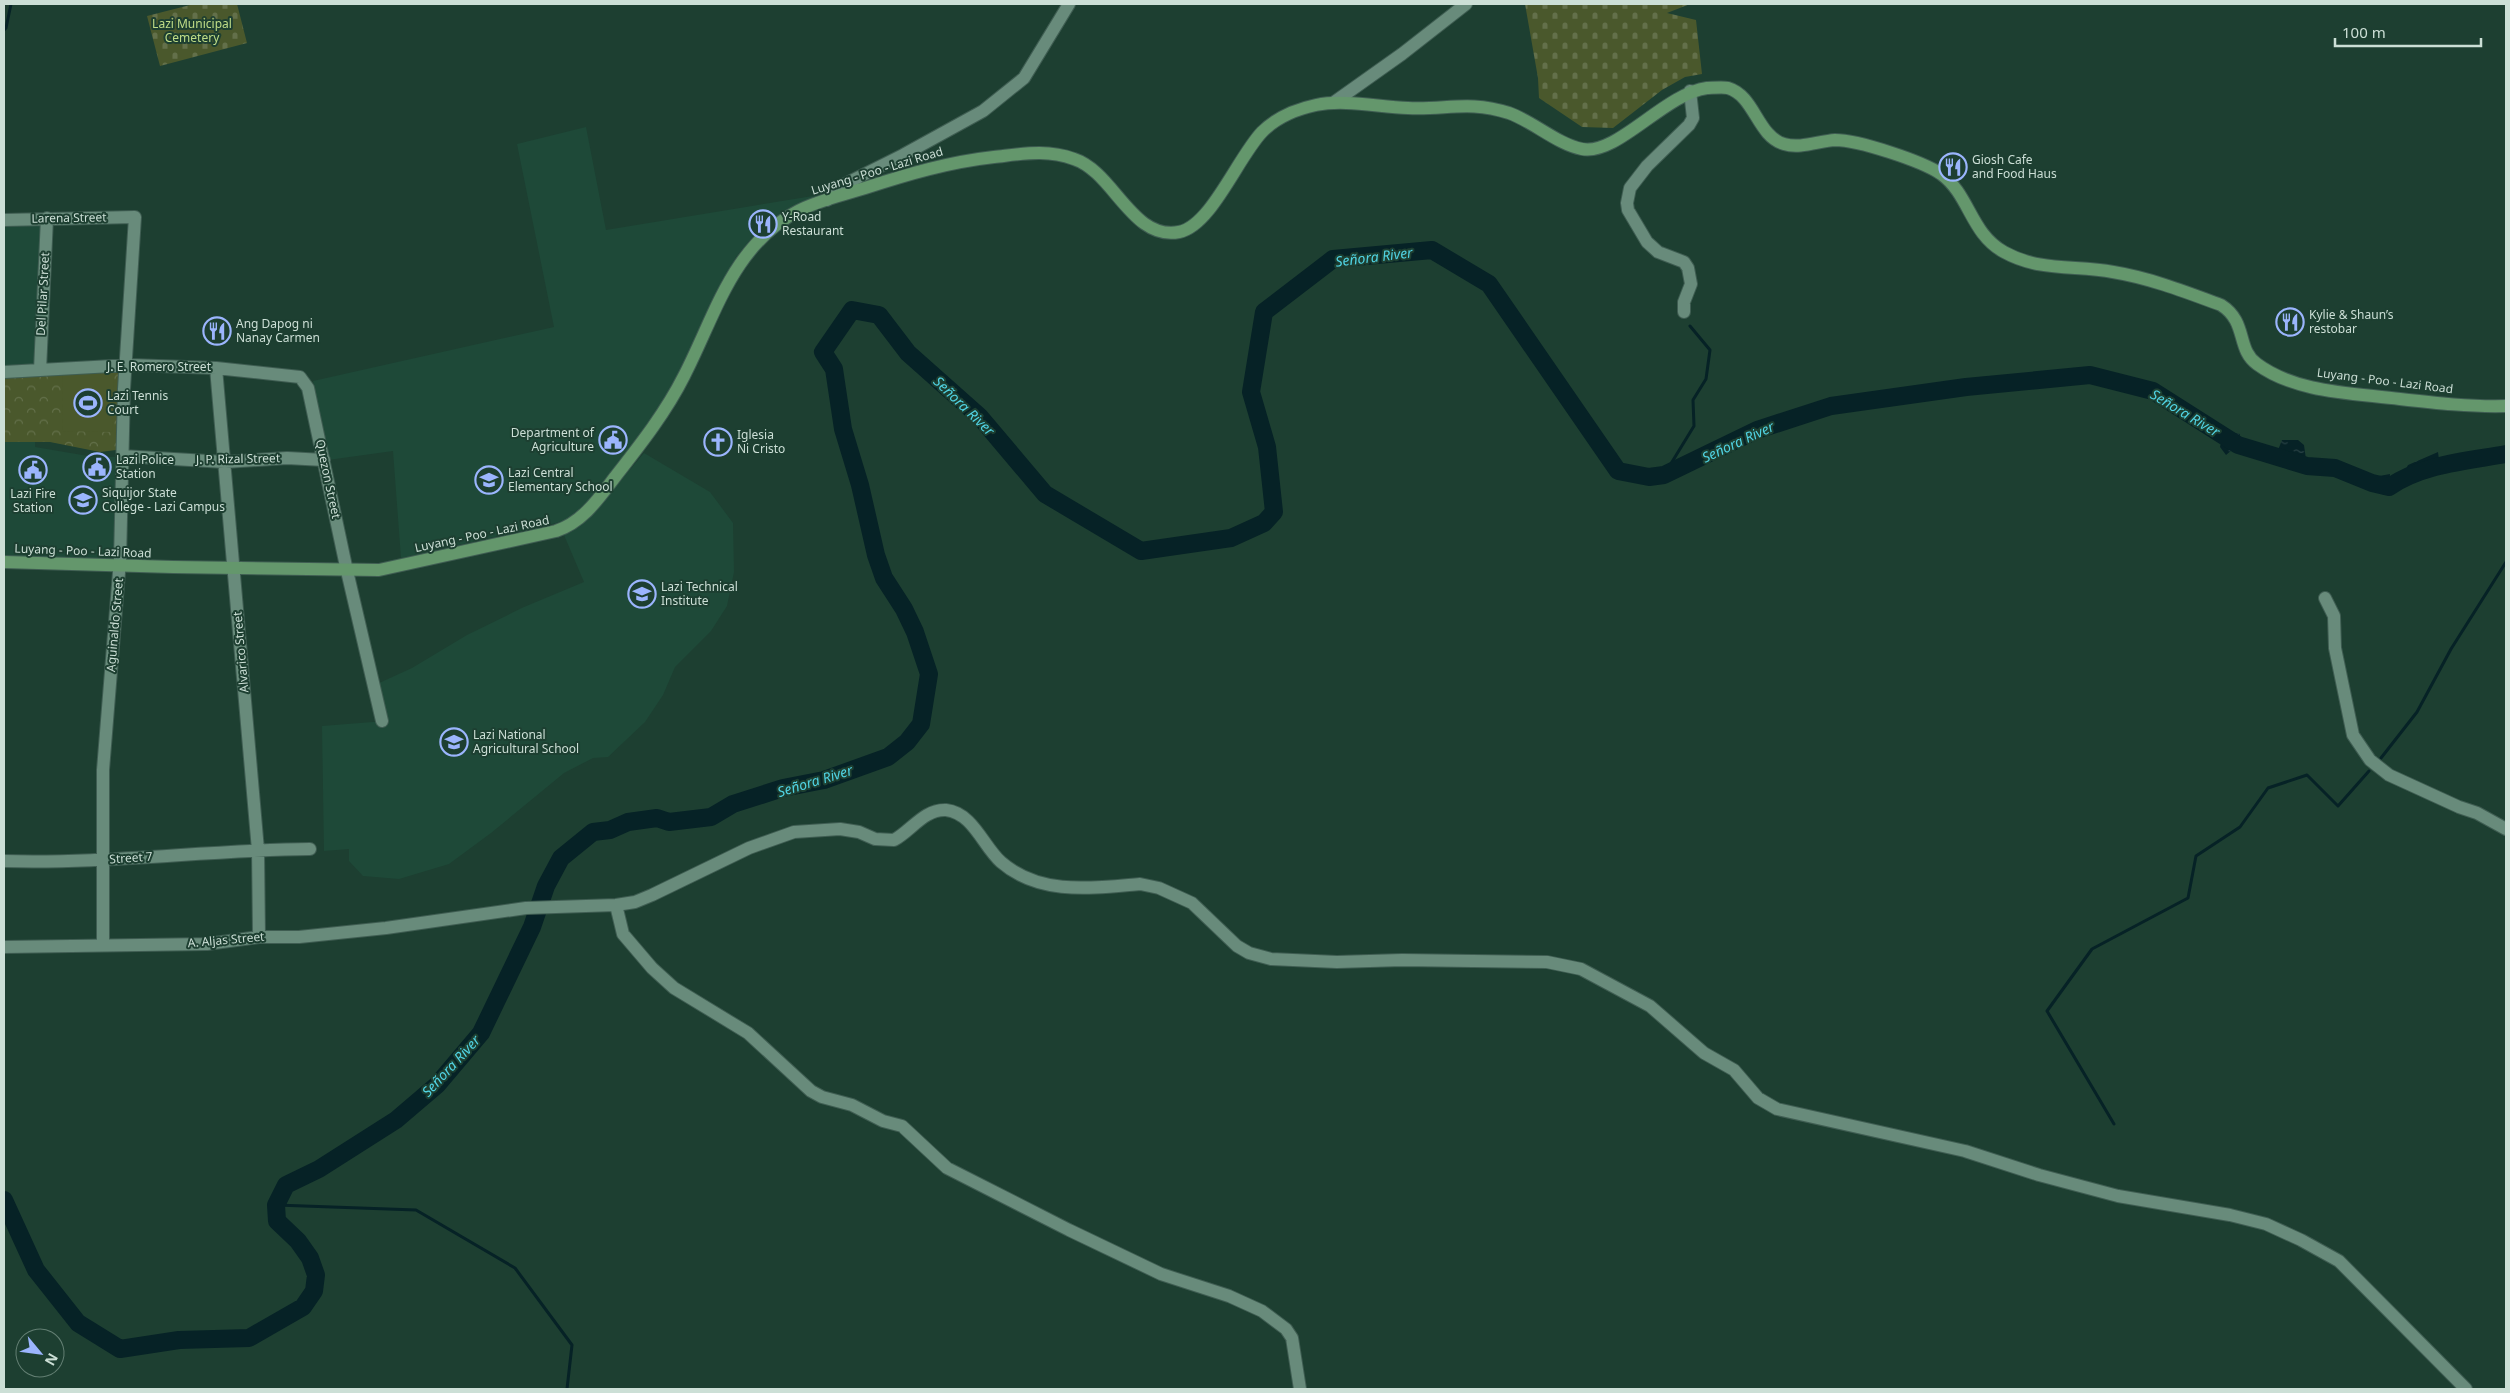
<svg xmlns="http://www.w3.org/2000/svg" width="2510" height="1393" viewBox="0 0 2510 1393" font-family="'Noto Sans',sans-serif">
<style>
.built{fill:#1e4938}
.forest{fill:url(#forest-crowns)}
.cemetery{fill:url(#cemetery-stones)}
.garden{fill:#4a582c}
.water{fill:url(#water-ripples)}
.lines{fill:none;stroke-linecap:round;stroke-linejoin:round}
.stream{stroke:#062226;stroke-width:3}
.river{stroke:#062226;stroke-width:18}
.minor-casing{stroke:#3f5d52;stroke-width:14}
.major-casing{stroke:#3f5d52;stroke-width:14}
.minor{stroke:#688b7b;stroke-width:12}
.major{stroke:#64976c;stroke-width:12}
.labels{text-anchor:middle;stroke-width:4;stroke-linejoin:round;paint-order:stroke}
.park-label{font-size:12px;fill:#c0dd87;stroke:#1d3f31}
.poi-label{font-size:12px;fill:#ccdfd6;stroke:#1d3f31;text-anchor:start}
.street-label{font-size:12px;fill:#ccdfd6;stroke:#1d3f31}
.water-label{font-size:14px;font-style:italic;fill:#50d3e3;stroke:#1d3f31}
</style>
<defs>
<pattern id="forest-crowns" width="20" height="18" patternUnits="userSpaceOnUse" patternTransform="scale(1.25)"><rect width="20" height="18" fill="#4a582c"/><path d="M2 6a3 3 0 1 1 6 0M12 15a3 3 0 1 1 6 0" fill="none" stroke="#63704a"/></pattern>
<pattern id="cemetery-stones" width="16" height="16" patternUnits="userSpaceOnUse" patternTransform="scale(1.25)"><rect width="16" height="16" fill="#4a582c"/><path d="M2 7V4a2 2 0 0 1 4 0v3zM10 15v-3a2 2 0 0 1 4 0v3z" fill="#63704a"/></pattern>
<pattern id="water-ripples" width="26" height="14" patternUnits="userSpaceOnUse" patternTransform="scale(1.25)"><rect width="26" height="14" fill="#062226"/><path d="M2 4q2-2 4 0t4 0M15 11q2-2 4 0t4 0" fill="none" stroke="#294245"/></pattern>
</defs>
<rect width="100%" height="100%" fill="#1d3f31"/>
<path class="built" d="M586 127 606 230 819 195 794 205 770 221 755 234 736 257 698 338 652 423 582 509 565 521 401 558 393 451 328 460 313 381 554 327 517 144Z
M44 222 36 364 4 367V223Z
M4 442H35V447L94 457H119L115 560 4 557Z
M644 453 710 492 733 523 734 572 727 606 711 631 675 667 663 695 645 722 608 757 593 758 564 773 491 833 449 864 399 879 363 876 349 861V849L324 851 322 726 385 721 377 684 412 668 467 635 524 607 584 582 564 535 600 505Z"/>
<path class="forest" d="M120 370 116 450 100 452 50 442H4V374Z"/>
<path class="cemetery" d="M194 4H237L247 43 160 66 147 16Z
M1525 4H1690L1667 13 1696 20 1702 74 1685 77 1662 90 1613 128 1582 127 1539 98 1538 78Z"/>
<path class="garden" d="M63 374H114L112 432 62 431Z"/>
<path class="water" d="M2230 432 2240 434 2238 445 2226 455 2220 447 2222 436Z
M2282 440H2298L2304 445 2307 466 2281 467 2274 460Z
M2438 452 2441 474 2408 481 2401 478 2408 465Z
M2390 474 2389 487 2384 495 2373 489 2368 478Z"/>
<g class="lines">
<path class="stream" d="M4 30 6 28 11 4
M1664 475 1694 426 1693 400 1706 379 1710 350 1690 326
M2381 758 2417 712 2451 649 2506 562
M2114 1124 2047 1011 2092 949 2188 898 2196 856 2240 827 2268 788 2307 775 2338 806 2369 771
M276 1205 416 1210 515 1268 572 1345 567 1389"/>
<path class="river" d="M4 1200 36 1270 78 1323 120 1349 179 1340 249 1338 303 1307 314 1291 316 1275 310 1258 298 1241 277 1221 276 1205 286 1185 319 1169 396 1120 437 1085 481 1033 532 927 546 886 561 858 593 832 610 830 628 822 657 818 669 822 711 817 733 804 783 788 824 780 888 757 907 742 921 724 929 674 915 632 904 609 884 578 876 555 860 485 843 429 834 369 823 352 852 310 879 315 908 353 980 417 1045 494 1141 551 1231 538 1264 523 1274 512 1267 447 1251 392 1264 312 1333 259 1432 250 1489 284 1618 471 1649 477 1664 475 1757 430 1831 406 1966 387 2090 375 2153 391 2238 445 2307 466 2335 468 2372 483 2389 487C2423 464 2467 461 2506 454"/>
<g class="minor-casing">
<path id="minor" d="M1333 103 1402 54 1466 4
M827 200 841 186 903 155 983 111 1024 78 1069 4
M4 220 135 217 124 389 120 560 103 770V944
M1684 312V302L1691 284 1688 268 1684 262 1658 252 1647 242 1628 210 1627 203 1630 188 1647 166 1689 125 1693 118 1690 91
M216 368 258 850 259 937
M40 370 47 218
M4 372 130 365 216 368 300 377 308 388 347 571 382 721
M122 456 225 462 287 458 324 460
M2325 598 2334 616 2335 648 2353 735 2370 760 2389 775 2459 807 2477 813 2506 829
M4 861C106 864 208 850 310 849
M616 905 623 934 652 968 674 988 748 1033 811 1091 822 1097 852 1105 883 1121 902 1126 947 1168 1069 1230 1161 1274 1229 1296 1262 1311 1286 1329 1292 1338 1300 1389
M4 947 207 944 259 937H299L386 928 526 908 616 905 635 902 652 895 749 848 794 832 840 829 859 832 875 839 894 840C911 831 924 809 946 810 973 813 983 846 1001 862 1040 896 1093 888 1140 884L1159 888 1192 903 1237 946 1249 953 1271 959 1337 962 1402 960 1547 962 1581 969 1650 1006 1704 1053 1734 1070 1758 1098 1777 1109 1965 1151 2039 1175 2118 1196 2230 1215 2266 1224 2301 1240 2339 1261 2466 1389"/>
</g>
<g class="major-casing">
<path id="major" d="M4 562 173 567 379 570 556 531C583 522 599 498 615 477 640 445 666 412 684 376 716 314 732 246 798 211 819 200 843 195 865 188 908 174 949 162 994 157 1022 154 1047 149 1074 159 1114 172 1132 241 1179 232 1211 226 1238 157 1262 132 1276 118 1297 109 1316 105 1345 99 1378 107 1408 108 1446 110 1469 100 1509 113 1534 122 1557 144 1582 149 1617 156 1664 94 1707 88 1711 88 1723 87 1728 88 1755 96 1757 136 1784 144 1800 149 1819 141 1835 140 1858 140 1922 161 1941 174 1970 195 1970 233 2004 252 2040 272 2075 265 2113 272 2150 278 2186 292 2221 305 2248 322 2236 349 2257 364 2296 393 2354 393 2400 399 2435 403 2471 407 2506 406"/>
</g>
<use href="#minor" class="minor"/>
<use href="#major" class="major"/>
</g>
<defs>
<g id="restaurant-ring" transform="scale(1.4375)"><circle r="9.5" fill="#1d3f31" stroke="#9bb5fd" stroke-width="1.5"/><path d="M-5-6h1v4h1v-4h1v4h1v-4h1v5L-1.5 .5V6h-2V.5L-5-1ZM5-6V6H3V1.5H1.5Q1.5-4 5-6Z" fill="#9bb5fd"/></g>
<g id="stadium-ring" transform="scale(1.4375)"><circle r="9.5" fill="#1d3f31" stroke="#9bb5fd" stroke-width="1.5"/><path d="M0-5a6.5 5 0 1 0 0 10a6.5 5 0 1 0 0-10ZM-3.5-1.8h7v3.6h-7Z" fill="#9bb5fd"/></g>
<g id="civic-ring" transform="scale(1.4375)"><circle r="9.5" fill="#1d3f31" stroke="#9bb5fd" stroke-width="1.5"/><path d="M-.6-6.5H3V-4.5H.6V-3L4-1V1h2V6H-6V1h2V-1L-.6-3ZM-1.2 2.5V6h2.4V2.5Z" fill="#9bb5fd"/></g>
<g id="church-ring" transform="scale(1.4375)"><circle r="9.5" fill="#1d3f31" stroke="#9bb5fd" stroke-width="1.5"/><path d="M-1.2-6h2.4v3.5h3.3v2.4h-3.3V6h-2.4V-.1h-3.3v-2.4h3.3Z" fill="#9bb5fd"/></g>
<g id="school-ring" transform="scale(1.4375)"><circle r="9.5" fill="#1d3f31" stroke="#9bb5fd" stroke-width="1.5"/><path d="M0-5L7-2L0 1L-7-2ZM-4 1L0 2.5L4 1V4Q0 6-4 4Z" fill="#9bb5fd"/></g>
<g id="university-ring" transform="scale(1.4375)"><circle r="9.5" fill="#1d3f31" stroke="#9bb5fd" stroke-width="1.5"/><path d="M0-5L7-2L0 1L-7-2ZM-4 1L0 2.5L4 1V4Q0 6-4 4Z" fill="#9bb5fd"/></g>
</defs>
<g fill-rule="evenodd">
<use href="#restaurant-ring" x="1953" y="167"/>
<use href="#restaurant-ring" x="763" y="224"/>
<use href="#restaurant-ring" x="2290" y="322"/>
<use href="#restaurant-ring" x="217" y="331"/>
<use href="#stadium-ring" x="88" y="403"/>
<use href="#civic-ring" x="613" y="440"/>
<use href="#church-ring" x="718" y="442"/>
<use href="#civic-ring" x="97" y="467"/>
<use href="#civic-ring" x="33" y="470"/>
<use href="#school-ring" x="489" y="480"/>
<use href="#university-ring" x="83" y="500"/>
<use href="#university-ring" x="642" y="594"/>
<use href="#school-ring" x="454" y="742"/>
</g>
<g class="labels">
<g class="park-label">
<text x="192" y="28">Lazi Municipal<tspan x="192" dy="14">Cemetery</tspan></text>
</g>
<g class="poi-label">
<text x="1972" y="164">Giosh Cafe<tspan x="1972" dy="14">and Food Haus</tspan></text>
<text x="782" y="221">Y-Road<tspan x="782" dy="14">Restaurant</tspan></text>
<text x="2309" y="319">Kylie &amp; Shaun’s<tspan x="2309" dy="14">restobar</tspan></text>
<text x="236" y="328">Ang Dapog ni<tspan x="236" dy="14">Nanay Carmen</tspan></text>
<text x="107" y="400">Lazi Tennis<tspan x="107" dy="14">Court</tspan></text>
<text x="594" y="437" text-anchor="end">Department of<tspan x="594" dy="14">Agriculture</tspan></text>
<text x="737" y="439">Iglesia<tspan x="737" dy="14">Ni Cristo</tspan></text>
<text x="116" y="464">Lazi Police<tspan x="116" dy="14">Station</tspan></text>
<text x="508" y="477">Lazi Central<tspan x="508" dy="14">Elementary School</tspan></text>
<text x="102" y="497">Siquijor State<tspan x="102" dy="14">College - Lazi Campus</tspan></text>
<text x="33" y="498" text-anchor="middle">Lazi Fire<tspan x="33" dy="14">Station</tspan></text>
<text x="661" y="591">Lazi Technical<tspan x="661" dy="14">Institute</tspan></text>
<text x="473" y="739">Lazi National<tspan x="473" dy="14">Agricultural School</tspan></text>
</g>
<g class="street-label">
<text transform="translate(877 171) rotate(-17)" y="4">Luyang - Poo - Lazi Road</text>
<text transform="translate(69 218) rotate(-1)" y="4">Larena Street</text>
<text transform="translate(43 294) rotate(-87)" y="4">Del Pilar Street</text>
<text x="159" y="371">J. E. Romero Street</text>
<text transform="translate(2385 381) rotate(7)" y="4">Luyang - Poo - Lazi Road</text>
<text transform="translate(238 459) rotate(-1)" y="4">J. P. Rizal Street</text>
<text transform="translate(328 479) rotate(78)" y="4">Quezon Street</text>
<text transform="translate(482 534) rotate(-12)" y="4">Luyang - Poo - Lazi Road</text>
<text transform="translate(83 551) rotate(2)" y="4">Luyang - Poo - Lazi Road</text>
<text transform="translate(115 625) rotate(-85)" y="4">Aguinaldo Street</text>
<text transform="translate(241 652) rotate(-95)" y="4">Alvarico Street</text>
<text transform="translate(131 858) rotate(-4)" y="4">Street 7</text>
<text transform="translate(226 940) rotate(-5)" y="4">A. Aljas Street</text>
</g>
<g class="water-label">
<text transform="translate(1374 257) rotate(-7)" y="5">Señora River</text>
<text transform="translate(964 406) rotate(44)" y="5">Señora River</text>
<text transform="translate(2185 413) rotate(31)" y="5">Señora River</text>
<text transform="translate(1738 442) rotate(-25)" y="5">Señora River</text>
<text transform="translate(815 781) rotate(-17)" y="5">Señora River</text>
<text transform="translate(451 1066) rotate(-47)" y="5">Señora River</text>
</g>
</g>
<rect width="2510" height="1393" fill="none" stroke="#ccdfd6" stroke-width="10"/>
<g transform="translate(40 1353) rotate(119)"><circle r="24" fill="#1d3f31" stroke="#637f73"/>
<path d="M0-4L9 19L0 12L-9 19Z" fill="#9bb5fd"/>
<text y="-8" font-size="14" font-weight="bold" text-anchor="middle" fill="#ccdfd6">N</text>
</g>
<path d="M2335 38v8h146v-8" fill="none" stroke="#ccdfd6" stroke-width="2.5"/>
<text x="2342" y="38" font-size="15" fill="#ccdfd6" stroke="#1d3f31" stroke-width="4" paint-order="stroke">100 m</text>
</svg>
